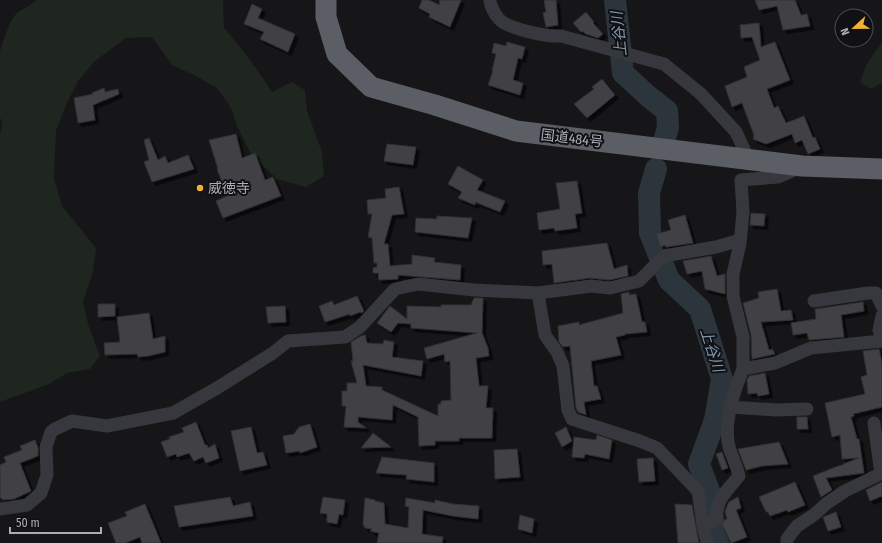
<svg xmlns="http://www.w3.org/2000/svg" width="882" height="543" viewBox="0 0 882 543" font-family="'Fira Sans Condensed','Noto Sans JP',sans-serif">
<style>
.green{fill:#1e261f}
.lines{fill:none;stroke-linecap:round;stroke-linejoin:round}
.river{stroke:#2c353c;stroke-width:22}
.building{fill:#404145;stroke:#303034;filter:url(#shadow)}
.minor{stroke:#37383d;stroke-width:13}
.trunk{stroke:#5b5e65;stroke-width:21}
.poi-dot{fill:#f2b134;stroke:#111113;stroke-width:1.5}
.labels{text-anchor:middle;stroke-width:4;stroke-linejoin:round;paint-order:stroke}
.street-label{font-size:14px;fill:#a8adb8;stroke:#111113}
.poi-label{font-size:14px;fill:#a8adb8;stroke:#111113;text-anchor:start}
.water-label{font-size:15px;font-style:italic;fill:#7f9bb3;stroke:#111113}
</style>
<defs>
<filter id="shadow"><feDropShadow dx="3.5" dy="3.5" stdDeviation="0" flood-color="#0009"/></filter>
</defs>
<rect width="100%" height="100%" fill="#161618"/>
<path class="green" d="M37 0H223L224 28C242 48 257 69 272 92L292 82 305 90 307 111 322 152 324 176 306 187 277 179 251 154 237 126 231 108 217 88 196 76 172 65 152 37 126 38 95 61 78 81 65 107 56 131 54 178 62 206 96 248 93 272 83 302 88 324 100 356 90 369 67 373 49 384 0 402V136L2 121 0 118V52C2 44 10 20 16 14 22 9 30 6 37 0Z
M882 42V83L871 89 860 82 867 64Z"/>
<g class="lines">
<path class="river" d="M615 0 623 73 648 96 667 111 668 128 663 144
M656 169 649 193 650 233 669 280 700 309 722 379 715 420 699 464 711 496 714 534 718 543"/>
</g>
<path class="building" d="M422 0H429L439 5 440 0H461L450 27 429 17 430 14 419 8Z
M544 0H556L558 25 546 27 543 13 546 12Z
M755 0H795L801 15 807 14 810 26 783 30 777 6 759 10Z
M252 4 262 9 258 18 295 34 288 52 260 39 264 32 244 24Z
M586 12 594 22 593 23 603 34 598 38 586 34 582 31 581 32 573 23Z
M759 23 761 47 775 42 790 80 767 89 774 108 778 106 786 123 804 116 813 138 815 137 820 149 808 154 802 140 795 143 792 134 766 144 753 139 754 135 742 103 732 107 725 86 747 77 744 67 760 60 752 37 741 38 740 25Z
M507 42 525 47 522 59 518 58 513 80 523 83 520 95 488 85 493 71H492L496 54 492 53 494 43 506 46Z
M602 79 615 95 587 118 574 104 594 89 592 87Z
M104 88 105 92 118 89 119 94 93 105 95 120 78 123 74 98 93 94 92 93Z
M236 134 242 158 255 153 265 180 273 177 281 196 223 218 216 201 227 196 217 169H218L209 140Z
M149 138 158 160 165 156 168 163 188 155 194 169 152 182 144 162 149 160 144 140Z
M387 144 416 147 413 165 384 161Z
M458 166 483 180 477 190 505 201 500 212 475 202V205L458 198 462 192 448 184Z
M577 181 582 213 575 214 577 228 555 231 554 228 539 230 537 213 560 209 556 183Z
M399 187 404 214 392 215 384 244H388L390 266 412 264V255L435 258 434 262 461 265 460 280 398 275V279L379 280 378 273H373V268L377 267V263H374L372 238 368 237 372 214H368L367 200 386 198 385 189Z
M751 213 765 214 764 226 750 225Z
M685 215 693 243 666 247 665 245 660 247 656 234 671 230 668 220Z
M437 216 472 218 468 238 415 232 416 218 437 219Z
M607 243 614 269 627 265 628 276 609 280 590 278 554 283 552 264 543 265 542 251Z
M711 256 717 276 725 274V294L705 289 702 271 687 274 683 261Z
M777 289 781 311 791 310 793 320 761 322 769 350 772 349 775 354 752 359 751 335 743 303 759 298 758 292Z
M629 292V295L636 294 642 322H645L647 332 625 334V335L616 337 621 355 591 361 594 386H597L601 399 584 402 586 415 578 412 576 408 570 346 563 347 559 342 558 326 579 322V325L623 313 621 294Z
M357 296 364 311 362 313 360 312 350 316V314L325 322 319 306 332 301 334 305Z
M474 298H483L482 333 488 348 489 356 476 358 479 386H488L486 408H493L492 438H459V441H435V445L419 446 418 417 393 405 392 420 358 417V422L366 428 344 427 346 406H342V391H347V383H357L351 361H353L351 342 361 336 365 335 367 343 383 344 384 340 394 342 392 357 423 361 421 376 363 365 366 386 382 387V390L438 416V404H441V401L451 400 450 361 445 362 444 354 427 359 424 348 477 333 411 328V324L398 323 391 332 377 323 390 306 407 319V306L441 307V305H471Z
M863 302 864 311 841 315 844 337 809 340 807 333 793 335 791 323 816 319 815 309Z
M98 304H115V316L98 317Z
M285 306 286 322 268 323 266 307Z
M149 313 153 339 165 336V352L148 356 138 357 137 354 105 355 104 343 120 342 117 317Z
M879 349 882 363V407L853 414 854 416 851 417 857 439H859L864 473 826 478 832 490 821 497 813 476 838 466 843 465V464L859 458 842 459 840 435 832 437 825 403 865 394 861 377 867 375 863 351Z
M765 373 769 394 758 396 757 393 748 394 747 380 749 376Z
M797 417H807L808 429H797Z
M196 422 205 445H207L208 448 215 444 219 458 206 463 203 457 194 461 189 453 177 457 176 454 167 457 161 442 170 439 169 437 184 432 182 428Z
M310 424 317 447 300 453V451L286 453 283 436 294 434 299 427Z
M251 427 257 453 263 452 267 465 240 471 231 431Z
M566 427 572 441 562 447 555 433Z
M373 433 391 447 361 448Z
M597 435 612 440 609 459 585 454 584 458 572 457 574 437 596 440Z
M35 440 38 448V456L20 463 31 491 14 499 3 500 0 497V465L6 462 4 457 22 450 20 446Z
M779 442 788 464 762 466 746 470 738 449Z
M517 449 520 477 495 479 494 450Z
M722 452 728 468 722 470 716 454Z
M382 457 434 463V482L406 479 407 475 376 473Z
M653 458 655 481 639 482 637 459Z
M795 482 805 505 788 512 787 510 770 516 768 512H766L759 497Z
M882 482V496L870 501 866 490Z
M230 497 233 506 250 502 253 516 179 527 174 506Z
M323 497 345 500 343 515 339 514 337 524 327 522V514L320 513Z
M738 497 741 508 736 510 747 537 731 543 722 524 724 520 727 519 725 511 729 502Z
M365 498 375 500V501L384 503 385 524 408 528 409 507 405 506 406 498 435 503V500L453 504 479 506 478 519 453 516 423 510 422 534 443 537 442 543H377L379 533 370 531 372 529 365 528 363 524Z
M145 504 161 543H142L140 537 125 543H116L108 523 127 516 125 512Z
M675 504 692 505 699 543H678Z
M836 512 841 527 828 531 823 517Z
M520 515 534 519 532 533 518 529Z"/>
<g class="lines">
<path class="minor" d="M490 0C490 5 495 15 499 19 508 29 547 37 561 36L664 64 701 94 736 132 749 160
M799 168 778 177 741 180 743 212 740 244 733 274V296L743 337V369L775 363 811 348 882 341
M538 293 545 335 557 352 563 366 568 410 572 419 640 441 657 448 698 491 703 526 707 543
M814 301 868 293H876L882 306
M882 316 879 330 882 340
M730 407 776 410 807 409
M874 423 881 474
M0 509 27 505 41 493 47 475 46 447 51 432 55 429 72 421 107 426 173 413 217 388 273 353 288 341 345 337 360 327 395 289 418 284 474 290 538 293 591 286 610 288 639 281 664 256 716 247 740 240
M703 526 716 519C717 498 726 492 739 476 737 466 732 457 729 447 723 423 734 391 743 369
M787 543V539L797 526 815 514 827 503 845 491 882 473"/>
<path class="trunk" d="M326 0V17L337 54 371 87 435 105 516 131 802 166 882 169"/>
</g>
<circle class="poi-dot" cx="200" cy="188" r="4"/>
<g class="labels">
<g class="street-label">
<text transform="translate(572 138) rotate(7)" y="5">国道484号</text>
</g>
<g class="poi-label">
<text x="208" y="193">威徳寺</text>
</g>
<g class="water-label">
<text transform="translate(619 34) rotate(-96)" y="5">上谷川</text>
<text transform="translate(712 350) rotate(72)" y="5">上谷川</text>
</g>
</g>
<g transform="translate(854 28) rotate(248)"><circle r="19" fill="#111113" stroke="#4d4f55"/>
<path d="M0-3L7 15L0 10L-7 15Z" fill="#f2b134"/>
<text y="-6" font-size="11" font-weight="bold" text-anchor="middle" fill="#a8adb8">N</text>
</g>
<path d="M10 527v6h91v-6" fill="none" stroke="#a8adb8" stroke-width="2"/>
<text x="16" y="527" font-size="12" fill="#a8adb8" stroke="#111113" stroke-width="3" paint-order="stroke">50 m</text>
</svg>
